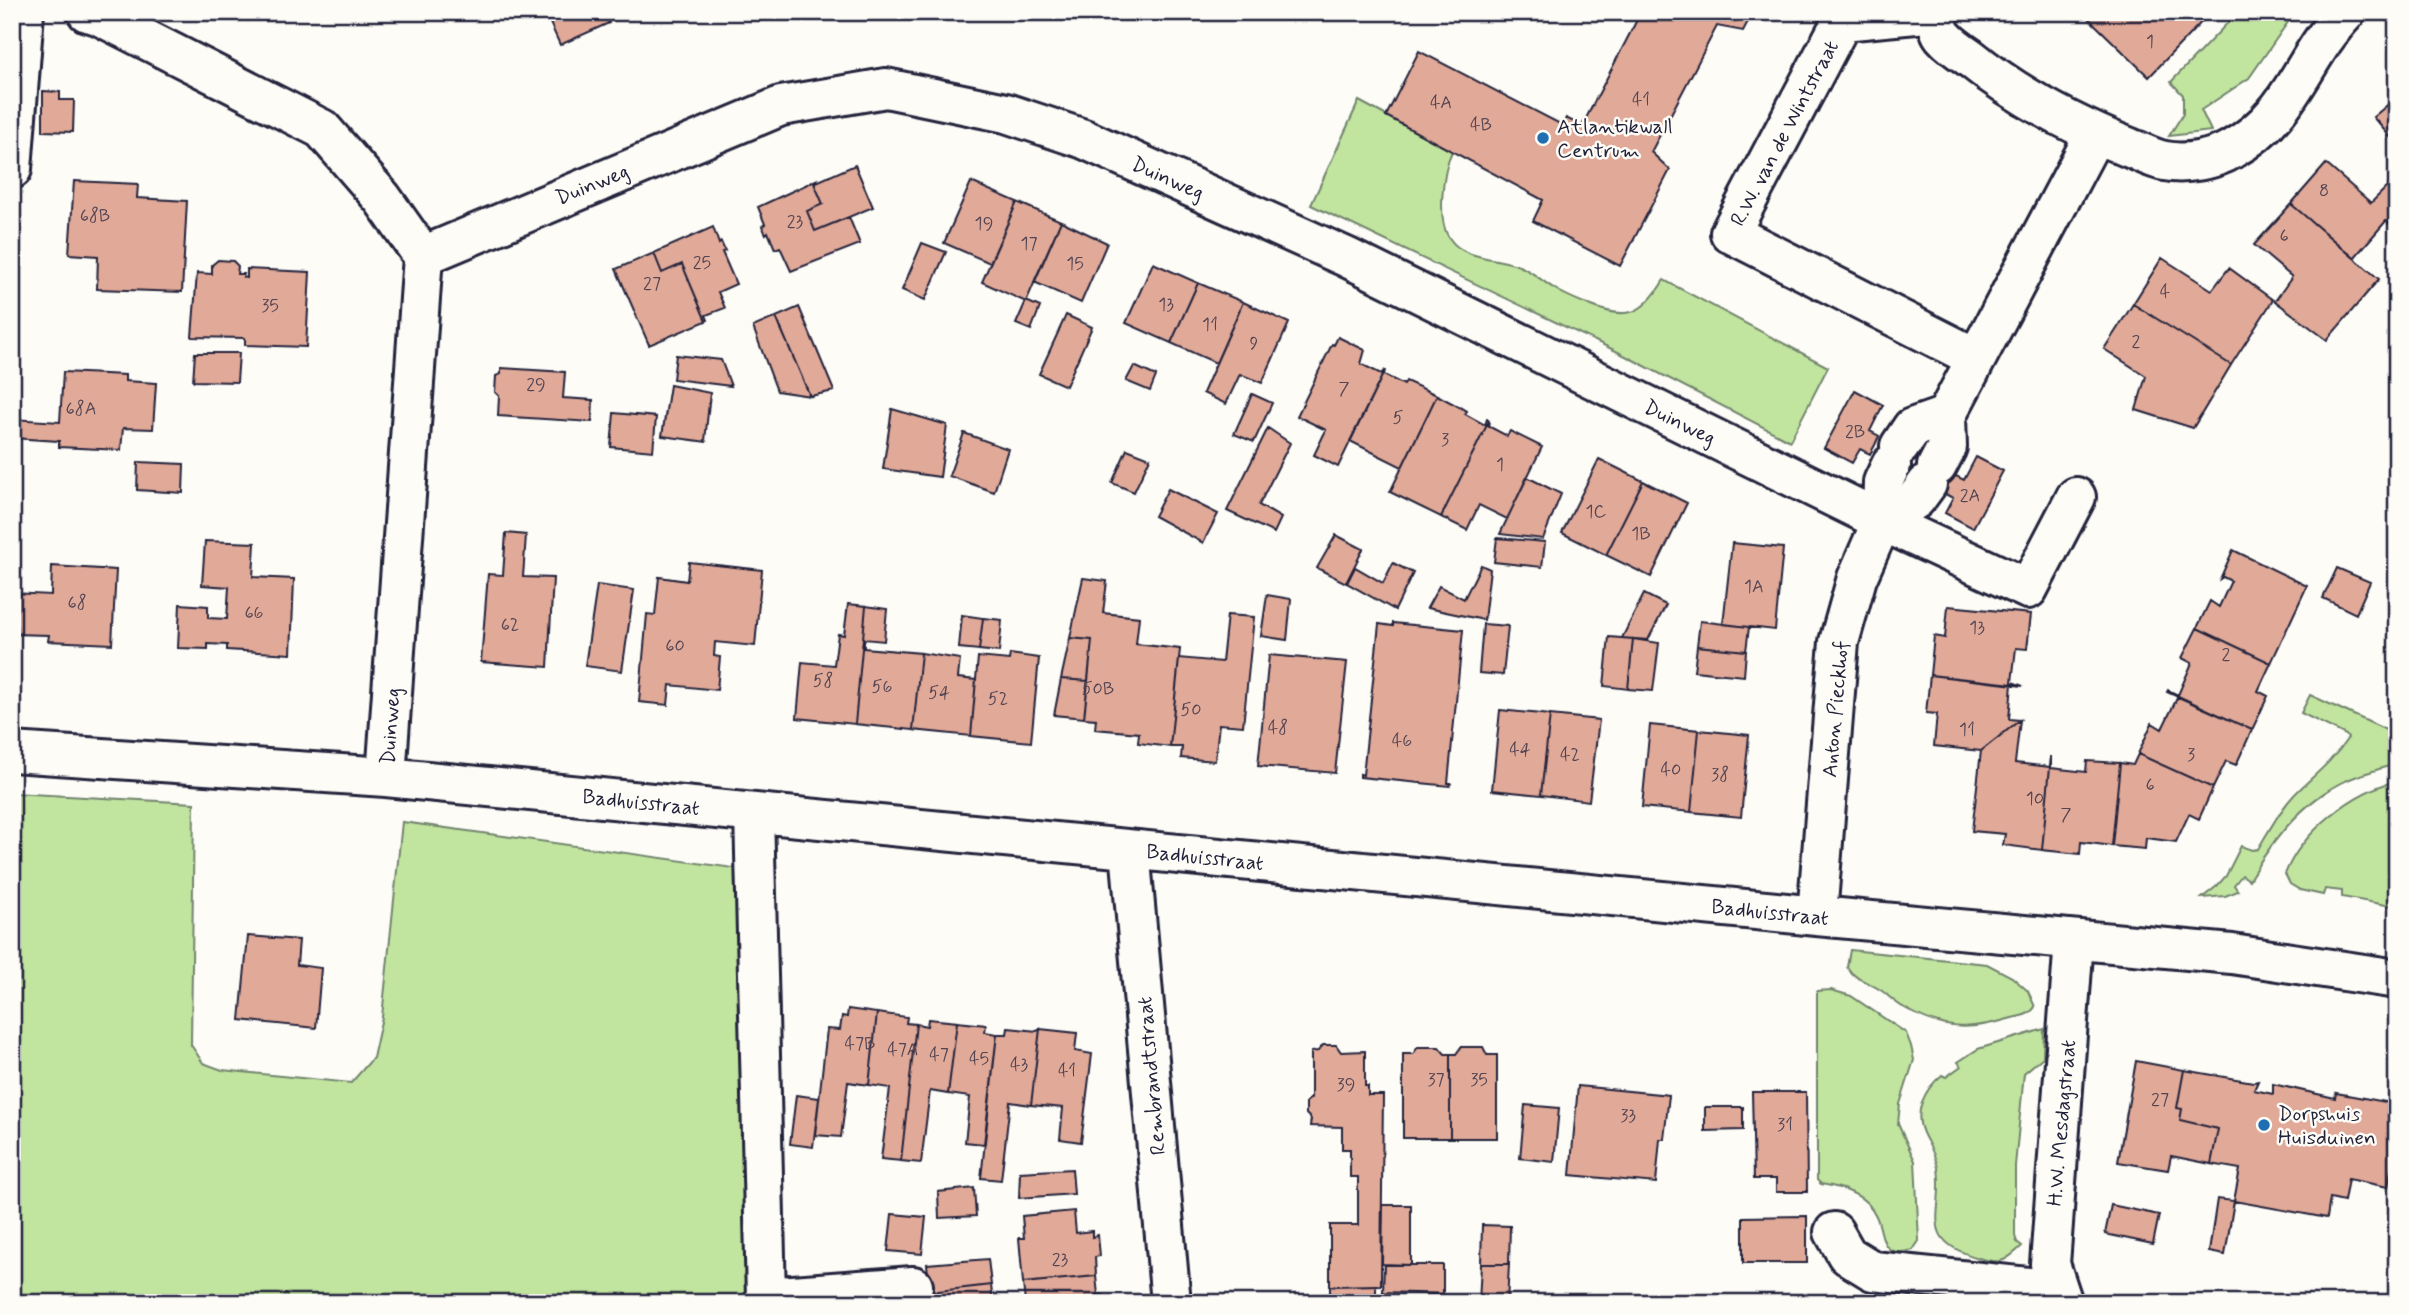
<svg xmlns="http://www.w3.org/2000/svg" width="2409" height="1315" viewBox="0 0 2409 1315" font-family="Mynerve,sans-serif">
<style>
.green{fill:#c1e59f;stroke:#72846d;stroke-width:2}
.building{fill:#e1a998;stroke:#22223b;stroke-width:2}
.lines{fill:none;stroke-linecap:round;stroke-linejoin:round}
.minor-casing{stroke:#22223b;stroke-width:44}
.minor{stroke:#fdfcf7;stroke-width:38}
.poi-dot{fill:#1f6fb2;stroke:#fdfcf7;stroke-width:2.5}
.labels{text-anchor:middle;stroke-width:5;stroke-linejoin:round;paint-order:stroke}
.number-label{font-size:18px;fill:#524452}
.poi-label{font-size:21px;fill:#22223b;stroke:#fdfcf7;text-anchor:start}
.street-label{font-size:21px;fill:#22223b;stroke:#fdfcf7}
</style>
<rect width="100%" height="100%" fill="#fdfcf7"/>
<filter id="ink" filterUnits="userSpaceOnUse"><feTurbulence type="fractalNoise" baseFrequency=".0143" numOctaves="2"/><feDisplacementMap in="SourceGraphic" scale="14" xChannelSelector="R" yChannelSelector="G"/><feConvolveMatrix kernelMatrix="1 2 1 2 8 2 1 2 1" color-interpolation-filters="sRGB"/></filter>
<g filter="url(#ink)">
<path class="green" d="M2238 12H2295L2249 78 2201 110 2211 131 2169 136 2183 114V95L2171 82Z
M1359 101 1452 151C1443 171 1436 221 1450 239 1464 260 1497 257 1519 266 1532 271 1543 282 1555 289 1566 296 1577 300 1589 305 1627 320 1642 316 1664 280L1828 367 1790 441 1616 351 1311 205Z
M2310 695 2397 735V763C2379 770 2358 774 2341 783 2302 803 2271 842 2249 880L2242 875 2234 885 2238 891 2225 896 2202 898 2217 886 2226 876 2241 846 2252 850 2258 849C2270 829 2282 806 2299 790 2317 773 2334 759 2348 738L2346 735 2301 713Z
M2397 781V907L2342 897V891L2325 889 2323 895 2300 890 2290 884 2285 874C2302 832 2353 791 2397 781Z
M12 793 194 803 191 1045 203 1063 222 1070 351 1083 373 1058 382 1017 402 822 741 869 745 1303H12Z
M1850 950 1987 964 2012 977 2028 991 2035 1007C2030 1015 2021 1016 2012 1018 1969 1031 1943 1031 1903 1007 1895 1003 1889 996 1882 991 1869 982 1855 980 1847 967Z
M1831 990 1851 996 1906 1033 1911 1046 1914 1060 1900 1104 1898 1124 1915 1161 1919 1241 1913 1250C1878 1259 1885 1235 1876 1216 1867 1195 1841 1187 1821 1184L1817 1180V991Z
M2044 1029 2043 1057 2024 1073 2015 1166V1236L2017 1242 2022 1246C2006 1261 2001 1265 1979 1258 1916 1240 1945 1214 1938 1168 1936 1155 1928 1144 1923 1133 1913 1111 1925 1089 1942 1075L1946 1077 1961 1066 1958 1062 1978 1049Z"/>
<path class="building" d="M552 12H604L609 23 560 45 550 23 555 20Z
M1641 12H1753L1743 31 1717 26 1651 152 1670 170 1620 266 1533 221 1543 200 1386 116 1419 51 1562 125 1566 118 1582 126Z
M2082 12H2211L2149 77Z
M43 91 60 92V100H74L73 132 43 131Z
M2397 97V145L2373 117Z
M2326 164 2371 203 2391 183 2397 189V231L2386 221 2354 258 2291 204Z
M855 165 873 207 815 231 807 211 823 204 814 183Z
M816 180 814 183 823 204 807 211 815 231 849 217 860 244 791 271 780 247 775 249 768 232 766 234 762 226 765 224 758 207Z
M74 181 138 184 137 198 187 201 182 292 97 289 98 256 69 254Z
M971 182 1017 202 990 263 944 243Z
M1017 202 1061 221 1026 302 982 282Z
M2291 204 2379 279 2327 340 2275 301 2292 277 2254 245Z
M1061 221 1107 243 1081 303 1034 282Z
M713 227 719 244 721 242 725 251 722 252 736 284 718 292 725 308 706 315 708 320 706 321 682 264 662 273 654 253Z
M922 243 946 252 925 300 902 290Z
M654 253 662 273 682 264 706 321 649 345 616 269Z
M2162 258 2212 290 2229 268 2273 300 2231 365 2133 304Z
M218 260 233 261 238 266 237 274H244L243 277 247 278V269L310 272 306 347 245 345V338L192 337 197 273 212 274V265Z
M1153 263 1198 283 1171 343 1126 323Z
M1198 283 1243 302 1216 363 1171 343Z
M1026 301 1040 307 1031 330 1016 324Z
M1243 302 1289 323 1262 383 1240 374 1226 404 1203 393Z
M2133 304 2231 365 2193 428 2136 410 2146 376 2104 349Z
M799 307 834 391 810 396 776 317Z
M1066 315 1092 327 1066 386 1039 374Z
M776 317 810 396 777 391 753 327Z
M1338 337 1365 350 1361 364 1381 374 1385 370 1338 467 1314 455 1326 430 1297 416 1332 344 1334 345Z
M195 353H239L237 382 193 381Z
M676 355 721 360 731 386 673 379Z
M1134 366 1156 376 1150 391 1126 381Z
M501 368 565 372 563 398 593 400 592 422 498 416 499 396 495 392 496 376 501 374Z
M1385 370 1384 375 1404 385 1406 381 1437 395 1402 467 1350 441Z
M63 372 125 375V381L156 383 153 429 123 428 121 450 59 447V441L12 438V419L60 422Z
M670 385 710 393 705 441 707 442 662 436Z
M1855 390 1883 405 1870 431 1879 436 1875 445 1870 454 1860 449 1852 463 1824 448Z
M1252 394 1272 403 1254 442 1234 434Z
M1437 395 1467 411 1465 414 1485 425 1487 419 1489 421 1441 517 1390 492Z
M892 409 947 425 940 477 883 469Z
M614 413 656 417 653 451 611 447Z
M1489 421 1488 426 1507 436 1510 431 1542 447 1507 519 1479 505 1467 530 1441 517Z
M1268 428 1290 443 1259 505 1281 518 1274 533 1227 511Z
M964 433 1008 449 994 492 949 476Z
M1127 449 1150 458 1134 492 1112 483Z
M1976 457 2003 471 1973 528 1945 513 1953 498 1943 493 1952 474 1964 480Z
M1599 459 1643 481 1606 555 1562 533Z
M138 462 184 464 183 493 137 490Z
M1527 477 1561 494 1543 539 1500 534Z
M1643 481 1687 503 1651 577 1606 555Z
M1168 489 1218 514 1203 543 1154 516Z
M506 533 526 535 523 577 553 578 548 667 481 662 488 574 503 575Z
M1336 535 1363 549 1346 583 1317 568Z
M1497 538 1545 542 1542 567 1494 562Z
M205 541 255 543 253 577 294 579 291 654 227 650V645L208 644V649L178 648 180 604 208 606V618L227 619 229 587 202 585Z
M1732 543 1783 548 1775 630 1723 624Z
M2233 550 2307 586 2271 663 2197 628 2210 601 2219 607 2231 581 2223 577 2220 579Z
M689 562 762 570 755 646 715 642 714 656 720 657 717 690 670 685 668 705 639 702 647 614 655 615 659 577 687 581Z
M1393 563 1413 573 1395 610 1347 583 1355 567 1383 583Z
M1481 565 1490 569 1484 620 1427 608 1439 586 1464 599Z
M52 566 116 570 112 644 48 641 49 635 12 634V593L51 595Z
M2337 568 2370 582 2356 614 2323 598Z
M1083 578 1107 581 1103 613 1139 617 1136 644 1180 649 1170 747 1138 743 1139 733 1095 729 1096 719 1084 718 1092 640 1070 638Z
M597 585 634 590 622 671 585 666Z
M1644 594 1666 605 1648 640 1622 638Z
M1267 595 1291 599 1287 640 1261 636Z
M848 604 866 606 855 724 797 718 802 662 834 665 838 634 844 635Z
M866 606 887 609 884 641 864 639V648L921 653 913 730 855 724Z
M1948 606 2031 614 2027 649 2016 648 2012 682 2023 686 1930 675 1934 636 1945 638Z
M962 615 983 618 979 650 959 648Z
M1227 615 1254 617 1243 726 1219 724 1215 761 1181 758 1182 747H1170L1179 658 1222 662Z
M983 618 1002 620 999 652 979 650Z
M1700 621 1749 627 1746 651 1697 646Z
M1393 623 1463 630 1448 783H1451L1450 786 1360 777V774L1363 775 1379 624 1393 626Z
M1483 624 1508 626 1503 675 1479 673Z
M2197 628 2271 663 2258 691 2268 696 2252 730 2167 692 2168 690 2178 695 2192 663 2182 658Z
M1609 637 1633 639 1628 689 1604 686Z
M1070 638 1092 640 1088 681 1061 679Z
M1633 639 1659 643 1653 691 1628 689Z
M1697 646 1746 651 1744 676 1694 671Z
M921 653 960 659 958 678 976 680 971 736 913 730Z
M1010 654 1039 658 1031 742 971 736 978 657 1009 660Z
M1269 655 1347 662 1335 773 1258 766Z
M1930 675 2012 684 2009 719 2020 720 1981 751 1934 746 1937 714 1926 713Z
M1061 679 1088 681 1084 718 1054 715Z
M2178 696 2252 730 2236 765 2226 761 2213 788 2138 754 2152 723 2162 729Z
M1500 710 1550 715 1541 795 1492 790Z
M1550 715 1599 720 1589 801 1541 795Z
M2020 720 2015 763 2050 767 2042 850 2003 845 2005 834 1972 831 1981 751Z
M1650 725 1699 730 1691 812 1642 807Z
M1699 730 1749 735 1741 817 1691 812Z
M2138 754 2213 788 2199 819 2189 814 2176 842 2146 838 2145 849 2112 846 2120 763 2133 765Z
M2051 756V768L2086 772 2087 761 2120 763 2112 846 2081 842 2080 854 2042 850Z
M248 936 299 940 297 965 321 968 316 1028 240 1020Z
M848 1009 877 1013 869 1085 848 1082 841 1137 815 1135 827 1029 840 1030 842 1016 847 1017Z
M877 1013 907 1017 906 1023 916 1024 901 1161 881 1159 890 1088 869 1085Z
M928 1019 957 1022 948 1094 930 1091 921 1163 901 1161 916 1024 927 1026Z
M957 1022 986 1025 985 1032 997 1034 984 1144 965 1142 970 1097 948 1094Z
M1008 1028 1037 1031 1040 1029 1031 1105 1010 1102 1001 1180 981 1178 997 1034H1007Z
M1040 1029 1077 1033 1075 1051 1092 1054 1081 1142 1060 1139 1063 1108 1031 1105Z
M1323 1045H1336L1341 1052 1365 1051V1086H1368V1095H1383L1381 1285 1330 1286V1225H1358V1177H1350V1149H1342V1127L1310 1126 1311 1119 1306 1114V1102L1311 1098V1052L1318 1051Z
M1418 1047H1439L1445 1054H1450V1138H1403V1054H1413Z
M1461 1047H1483L1487 1055H1497V1138H1450V1054H1456Z
M2136 1061 2184 1070 2177 1108 2182 1109 2180 1120 2218 1129 2211 1164 2171 1156 2168 1170 2118 1162Z
M2184 1070 2253 1082 2258 1081 2254 1090 2273 1094V1084L2335 1098 2336 1093 2397 1104V1137L2388 1187 2348 1179 2344 1201 2330 1198 2327 1218 2234 1201 2240 1169 2211 1164 2218 1129 2180 1120 2182 1109 2177 1108Z
M1578 1086 1669 1095 1664 1139H1660L1656 1183 1570 1175Z
M1752 1092H1806L1807 1192H1776V1179H1754Z
M796 1095 819 1098 813 1147 790 1144Z
M1525 1105 1559 1108 1554 1162 1520 1158Z
M1705 1107H1743V1130L1705 1131Z
M1072 1169 1074 1194 1019 1198 1020 1172Z
M974 1188 976 1216 939 1218 938 1192Z
M2217 1199 2234 1201 2225 1255 2209 1252Z
M1383 1205H1411V1265L1382 1264Z
M2111 1205 2159 1215 2153 1244 2105 1234Z
M1074 1211 1076 1233 1092 1231V1237L1098 1235 1100 1256 1095 1257 1096 1276 1023 1283 1019 1238H1024L1022 1216Z
M892 1214 926 1217 922 1254 888 1251Z
M1807 1216V1263H1743V1217Z
M1482 1225 1510 1226 1509 1264H1481Z
M988 1259 991 1285 930 1292 927 1264Z
M1481 1264H1509L1507 1303H1479Z
M1384 1265H1443V1294L1383 1292Z
M1096 1276 1098 1295H1103L1104 1303H1025L1023 1283Z
M991 1285 993 1303H931L930 1292Z
M1376 1285V1303H1330V1286Z"/>
<g class="lines">
<g class="minor-casing">
<path id="minor" d="M87 12 98 15 322 129 382 198 423 256 386 777
M1937 12 1842 21 1730 233 1976 358
M1937 12C1938 20 1938 32 1944 37 1951 45 1960 51 1969 57 2017 96 2072 125 2130 148 2141 152 2153 159 2165 161 2185 165 2214 160 2232 149 2293 115 2301 59 2346 12
M12 169 24 12
M423 256 781 106 886 88 1006 113 1084 139 1346 257 1882 521 2028 589 2076 497
M1900 446 1912 428 1946 416
M1937 466 1947 447 1946 416 2095 134
M1882 521 1916 499 1927 484
M12 752 386 777 1817 916 2232 954 2397 979
M754 813 766 1297 913 1286
M1130 850 1171 1303
M1817 916 1839 642 1857 578 1882 521 1883 482 1891 465
M1834 1232 1847 1255 1873 1271 2058 1290
M2063 1303 2050 1264 2074 940"/>
</g>
<use href="#minor" class="minor"/>
</g>
</g>
<g class="poi-dot">
<circle cx="1543" cy="138" r="7"/>
<circle cx="2264" cy="1125" r="7"/>
</g>
<g class="labels">
<g class="number-label">
<text x="2150" y="47">1</text>
<text x="1641" y="105">41</text>
<text x="1441" y="108">4A</text>
<text x="1481" y="130">4B</text>
<text x="2324" y="196">8</text>
<text x="95" y="221">68B</text>
<text x="795" y="227">23</text>
<text x="984" y="229">19</text>
<text x="2284" y="241">6</text>
<text x="1029" y="249">17</text>
<text x="702" y="268">25</text>
<text x="1075" y="269">15</text>
<text x="652" y="289">27</text>
<text x="2165" y="297">4</text>
<text x="1166" y="310">13</text>
<text x="270" y="311">35</text>
<text x="1210" y="330">11</text>
<text x="2136" y="347">2</text>
<text x="1254" y="349">9</text>
<text x="536" y="390">29</text>
<text x="1344" y="394">7</text>
<text x="81" y="414">68A</text>
<text x="1398" y="423">5</text>
<text x="1855" y="437">2B</text>
<text x="1445" y="445">3</text>
<text x="1500" y="470">1</text>
<text x="1970" y="501">2A</text>
<text x="1596" y="517">1C</text>
<text x="1641" y="539">1B</text>
<text x="1754" y="592">1A</text>
<text x="77" y="608">68</text>
<text x="254" y="618">66</text>
<text x="510" y="630">62</text>
<text x="1977" y="633">13</text>
<text x="675" y="651">60</text>
<text x="2226" y="660">2</text>
<text x="823" y="686">58</text>
<text x="882" y="692">56</text>
<text x="1098" y="694">50B</text>
<text x="939" y="698">54</text>
<text x="998" y="704">52</text>
<text x="1191" y="715">50</text>
<text x="1278" y="733">48</text>
<text x="1967" y="735">11</text>
<text x="1402" y="746">46</text>
<text x="1520" y="755">44</text>
<text x="1570" y="760">42</text>
<text x="2191" y="760">3</text>
<text x="1671" y="775">40</text>
<text x="1720" y="780">38</text>
<text x="2150" y="790">6</text>
<text x="2035" y="804">10</text>
<text x="2066" y="820">7</text>
<text x="860" y="1049">47B</text>
<text x="903" y="1055">47A</text>
<text x="939" y="1060">47</text>
<text x="979" y="1064">45</text>
<text x="1019" y="1070">43</text>
<text x="1067" y="1076">41</text>
<text x="1436" y="1085">37</text>
<text x="1479" y="1085">35</text>
<text x="1346" y="1090">39</text>
<text x="2160" y="1105">27</text>
<text x="1628" y="1121">33</text>
<text x="1785" y="1130">31</text>
<text x="1060" y="1265">23</text>
</g>
<g class="poi-label">
<text x="1557" y="133">Atlantikwall<tspan x="1557" dy="24">Centrum</tspan></text>
<text x="2278" y="1120">Dorpshuis<tspan x="2278" dy="24">Huisduinen</tspan></text>
</g>
<g class="street-label">
<text transform="translate(1784 133) rotate(-62)" y="7">R.W. van de Wintstraat</text>
<text transform="translate(1168 178) rotate(24)" y="7">Duinweg</text>
<text transform="translate(592 184) rotate(-22)" y="7">Duinweg</text>
<text transform="translate(1680 422) rotate(26)" y="7">Duinweg</text>
<text transform="translate(1835 709) rotate(-85)" y="7">Anton Pieckhof</text>
<text transform="translate(390 726) rotate(-86)" y="7">Duinweg</text>
<text transform="translate(641 802) rotate(6)" y="7">Badhuisstraat</text>
<text transform="translate(1205 857) rotate(6)" y="7">Badhuisstraat</text>
<text transform="translate(1770 912) rotate(6)" y="7">Badhuisstraat</text>
<text transform="translate(1151 1076) rotate(-95)" y="7">Rembrandtstraat</text>
<text transform="translate(2061 1123) rotate(-85)" y="7">H.W. Mesdagstraat</text>
</g>
</g>
<rect width="2409" height="1315" fill="none" stroke="#fdfcf7" stroke-width="42"/>
<rect x="21" y="21" width="2367" height="1273" fill="none" stroke="#22223b" stroke-width="2.5" filter="url(#ink)"/>
</svg>
